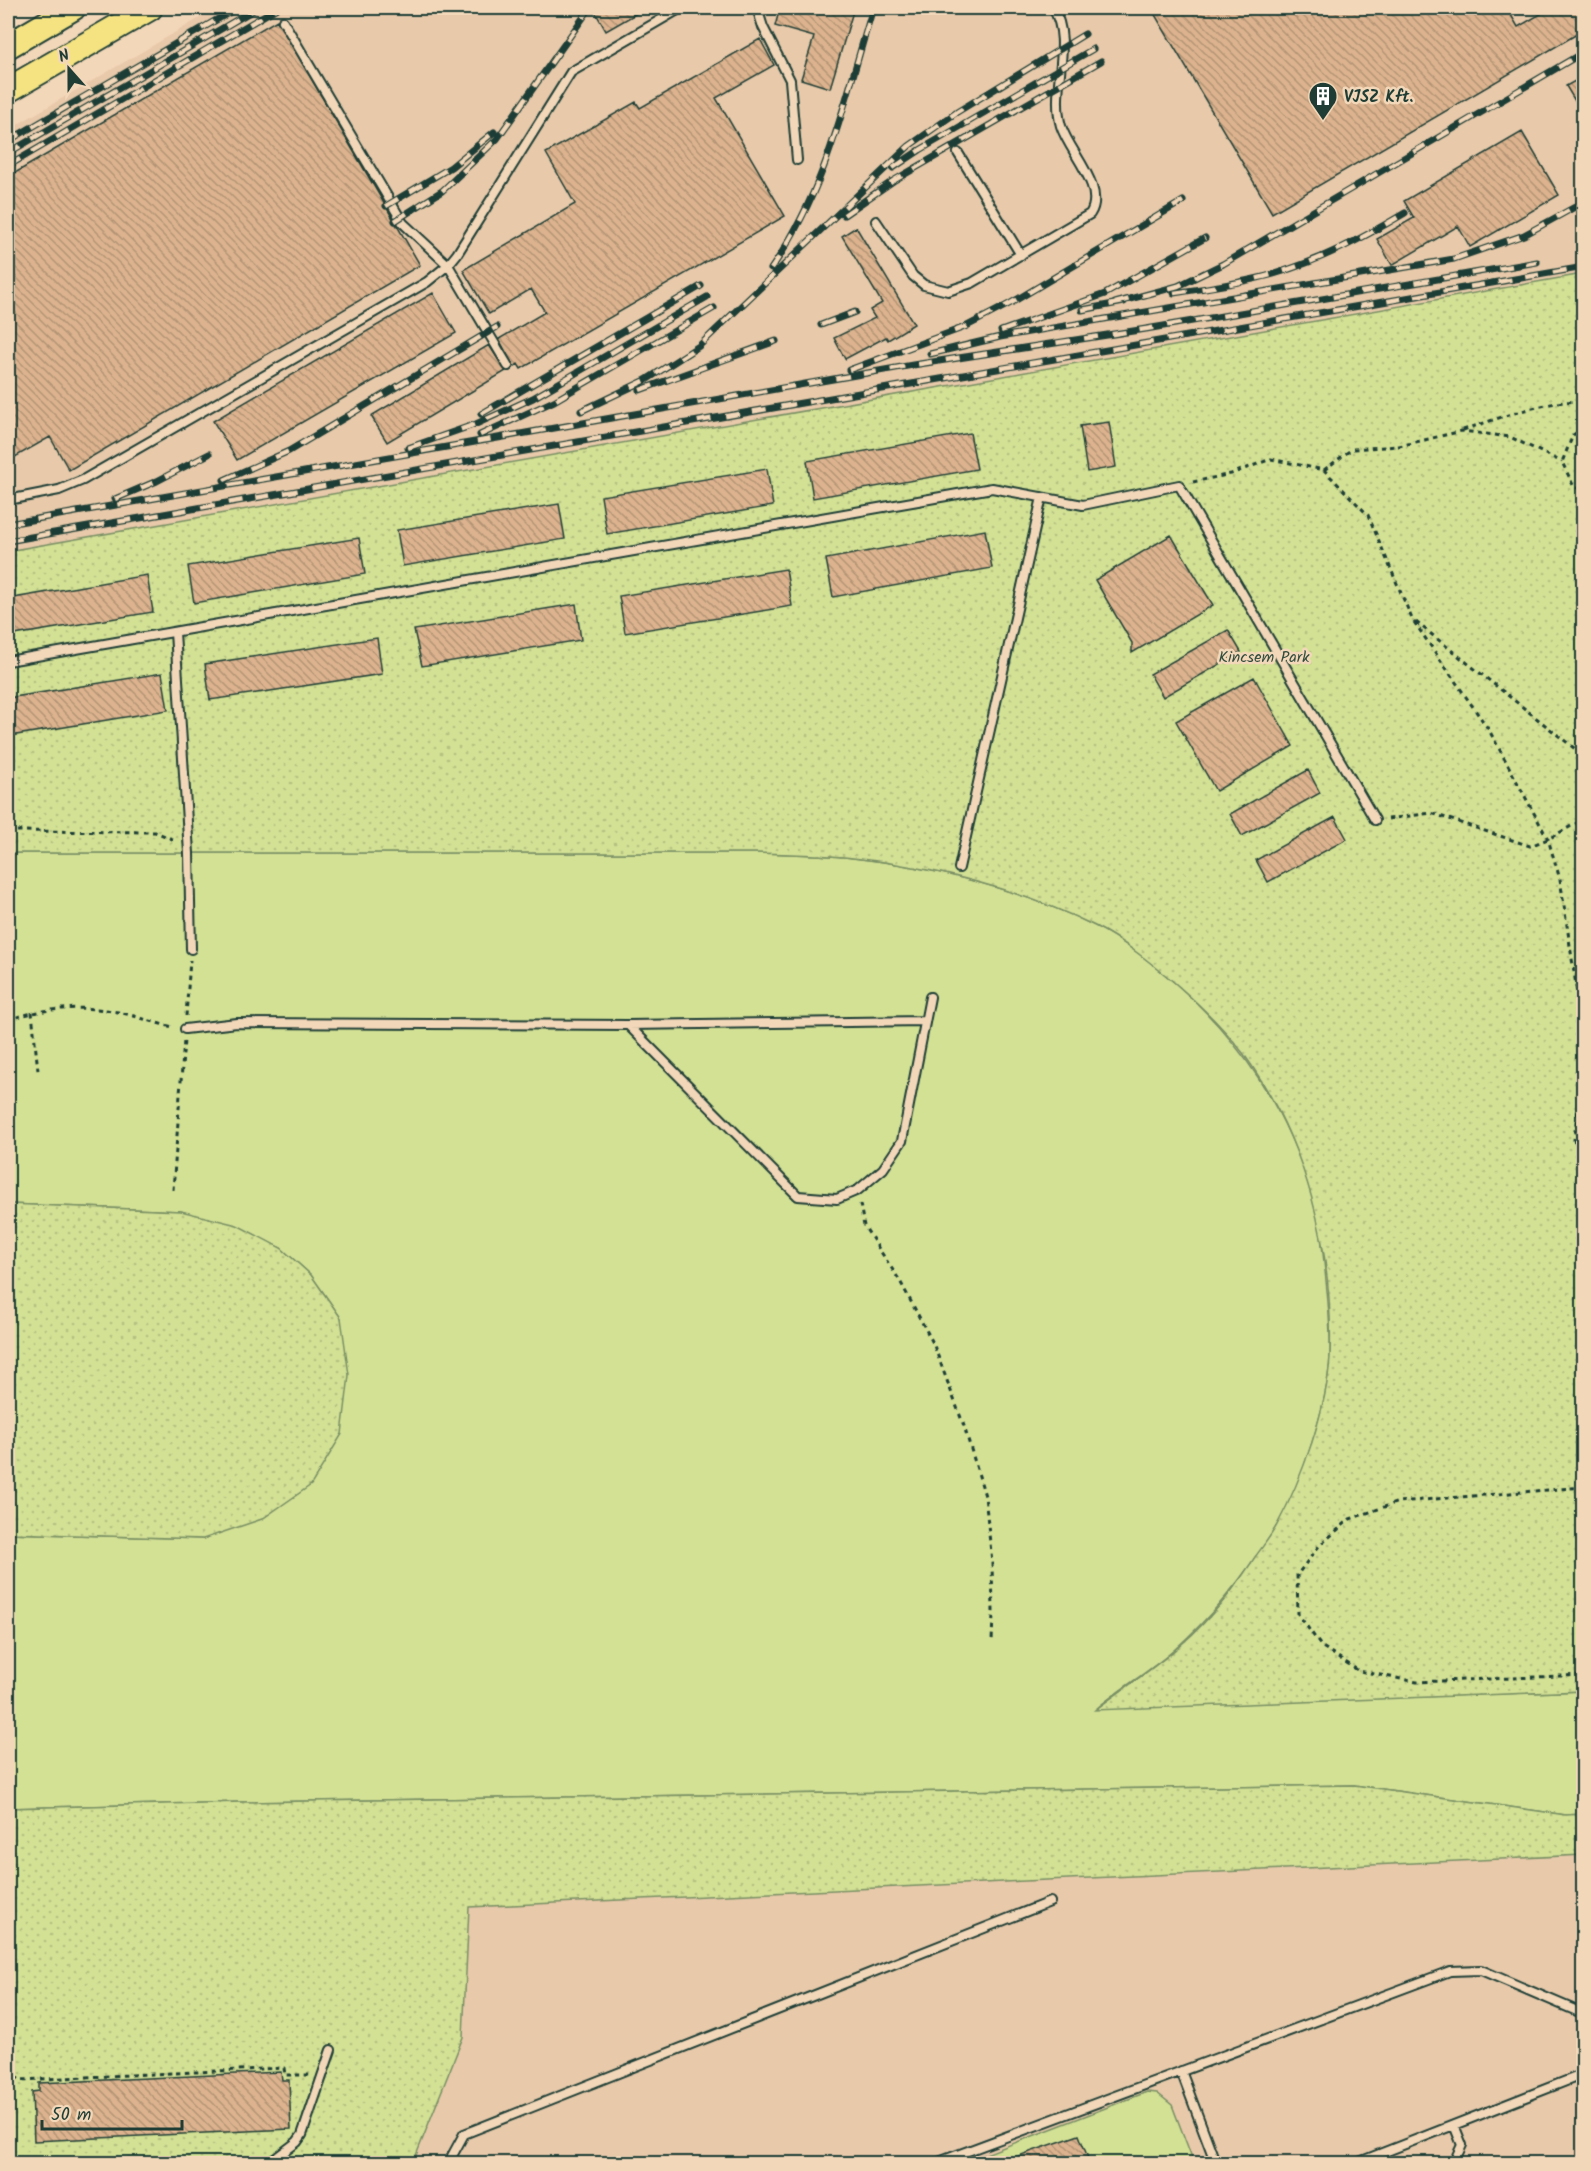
<svg xmlns="http://www.w3.org/2000/svg" width="1591" height="2171" viewBox="0 0 1591 2171" font-family="Kalam,sans-serif">
<style>
.built{fill:#e8c9aa}
.grass{fill:#d3e195;stroke:#798f64;stroke-width:1.5}
.park{fill:url(#park-dots);stroke:#798f64;stroke-width:1.5}
.building{fill:url(#building-back-hatch);stroke:#1f3d34;stroke-width:1.5}
.lines{fill:none;stroke-linecap:round;stroke-linejoin:round}
.service-casing{stroke:#1f3d34;stroke-width:12}
.primary-casing{stroke:#1f3d34;stroke-width:28}
.path{stroke:#1f3d34;stroke-width:3;stroke-dasharray:4.5 4.5;stroke-linecap:butt}
.service{stroke:#f3d7b9;stroke-width:8}
.primary{stroke:#f5e382;stroke-width:24}
.rail-casing{stroke:#1f3d34;stroke-width:7}
.rail{stroke:#f3d7b9;stroke-width:4.5;stroke-dasharray:14;stroke-linecap:butt}
.labels{text-anchor:middle;stroke-width:5;stroke-linejoin:round;paint-order:stroke}
.poi-label{font-size:16px;font-weight:bold;fill:#1f3d34;stroke:#f3d7b9;text-anchor:start}
.park-label{font-size:16px;fill:#314d3e;stroke:#f3d7b9}
</style>
<defs>
<pattern id="park-dots" width="8" height="8" patternUnits="userSpaceOnUse" patternTransform="scale(1.5)"><rect width="8" height="8" fill="#d3e195"/><path d="M2 2h.1M6 6h.1" fill="none" stroke="#b5c281" stroke-width="1.8" stroke-linecap="round"/></pattern>
<pattern id="building-back-hatch" width="6" height="6" patternUnits="userSpaceOnUse" patternTransform="scale(1.5)"><rect width="6" height="6" fill="#dcb38e"/><path d="M-1 5l2 2M0 0l6 6M5-1l2 2" fill="none" stroke="#b29375"/></pattern>
</defs>
<rect width="100%" height="100%" fill="#f3d7b9"/>
<filter id="ink" filterUnits="userSpaceOnUse"><feTurbulence type="fractalNoise" baseFrequency=".0167" numOctaves="2"/><feDisplacementMap in="SourceGraphic" scale="12" xChannelSelector="R" yChannelSelector="G"/><feConvolveMatrix kernelMatrix="1 2 1 2 8 2 1 2 1" color-interpolation-filters="sRGB"/></filter>
<g filter="url(#ink)">
<path class="built" d="M217 8H1583V274L8 551V130Z
M1583 1855V2163L413 2164 463 2037 468 1907Z"/>
<path class="grass" d="M8 853H758C782 854 806 854 830 856 915 862 1019 888 1095 926 1124 941 1150 961 1175 983 1243 1043 1284 1106 1312 1194 1320 1218 1322 1246 1325 1271 1328 1299 1331 1328 1330 1356 1328 1404 1300 1489 1274 1530 1246 1574 1214 1615 1174 1650 1150 1671 1121 1688 1096 1709L1583 1691V1814L1566 1815 1354 1785 242 1802 8 1808V1533L203 1539 341 1318 311 1275 281 1248 181 1211 8 1204Z
M1147 2092 1157 2093 1172 2105 1194 2163 960 2164Z"/>
<path class="park" d="M1583 274V1691L1095 1710C1135 1680 1179 1652 1212 1614 1228 1597 1242 1577 1255 1557 1263 1546 1271 1536 1277 1525 1302 1479 1327 1408 1330 1357 1334 1250 1306 1140 1243 1053 1224 1028 1199 1004 1175 983 1150 962 1124 941 1095 926 1019 888 915 862 830 856 806 854 782 854 758 853H8V551Z
M8 1204 181 1211 237 1225 281 1248 311 1275 341 1318 349 1375 342 1434 311 1485 262 1519 203 1539 8 1533Z
M1354 1785 1566 1815 1583 1814 1584 1855 469 1907 463 2037 413 2163 8 2164V1808L242 1802Z"/>
<path class="building" d="M593 8H646L606 31Z
M780 8H854L830 88 801 79 814 37 775 26Z
M1151 8H1507L1518 27 1551 8H1584V30L1272 213Z
M277 20 420 265 69 470 50 437 8 461V177Z
M760 39 774 65 716 98 785 216 521 369 518 364 514 367 499 339 545 312 531 289 489 314 463 270 575 204 546 153 636 102 640 108Z
M1584 76V116L1566 86Z
M1522 132 1559 195 1470 247 1458 226 1392 265 1377 239 1414 218 1404 201Z
M856 227 914 324 888 340 886 337 845 359 834 338 875 318 870 310 882 303 842 236Z
M433 293 456 333 237 460 213 421Z
M489 345 506 371 387 442 371 416Z
M1109 422 1116 467 1087 472 1080 426Z
M970 433 977 469 813 498 807 461Z
M767 469 773 506 607 534 601 496Z
M559 504 565 539 403 566 397 530Z
M985 530 992 568 833 597 826 559Z
M1171 535 1213 605 1132 653V643L1095 580Z
M359 538 365 574 194 603 188 566Z
M786 569 792 606 625 633 619 596Z
M147 575 153 612 8 636V599Z
M576 604 581 640 422 666 414 630Z
M1228 630 1241 652 1163 697 1150 674Z
M377 638 382 674 210 700 205 664Z
M162 673 168 710 10 736 8 698Z
M1254 677 1293 746 1216 791 1176 721Z
M1308 770 1320 793 1242 836 1230 814Z
M1335 817 1347 839 1268 882 1256 860Z
M281 2072 282 2080H289L291 2129 34 2141 32 2092 39 2091V2083Z
M1079 2135 1090 2163H1005L1004 2161Z"/>
<g class="lines">
<g class="service-casing">
<path id="service" d="M757 8 763 27 790 80 797 160
M283 21 403 223 448 265 508 366
M958 153 1021 255
M876 221 913 276 924 285 948 291 972 283 1090 214C1107 188 1069 152 1061 126 1050 88 1074 43 1053 8
M8 500 59 490 83 480 427 282 448 265 457 254 571 72 681 8
M175 632 189 853 191 949
M8 661 992 488 1083 505 1179 485 1375 820
M959 868 1042 497
M628 1025 925 1021
M185 1029 237 1023 628 1025 798 1196 837 1199 858 1190 883 1169 902 1141 930 997
M1181 2071 1216 2164
M268 2164 297 2142 302 2135 331 2050
M452 2164V2156L464 2134 1050 1902
M933 2164 1450 1971 1481 1970 1584 2014
M1354 2164 1584 2074
M1453 2164 1462 2145 1454 2125"/>
</g>
<g class="primary-casing">
<path id="primary" d="M8 46 73 8
M8 90 150 8"/>
</g>
<path class="path" d="M1584 428 1573 435 1562 462 1574 487 1584 490
M1463 430C1503 417 1542 401 1584 401
M1324 470 1352 449 1399 446 1462 431 1510 437 1562 462
M1193 482 1231 474 1271 459 1324 470 1368 515 1412 619 1489 730 1548 839 1560 879 1577 992 1580 1088 1574 1140 1584 1164
M1416 622 1584 756
M1388 819 1431 813 1530 846 1548 839 1584 819
M8 831 155 832 175 840
M32 1012 38 1071
M186 1016 190 960
M8 1020C43 1008 81 1005 118 1012 137 1016 154 1023 173 1027
M173 1190 184 1040
M860 1204 864 1226 900 1281 933 1343 964 1426 985 1496 992 1562 993 1612 992 1643
M1584 1487 1398 1502 1350 1519 1319 1546 1297 1575 1298 1614 1321 1646 1359 1671 1417 1682 1584 1675
M8 2071 20 2080 284 2068 285 2075H311"/>
<use href="#service" class="service"/>
<use href="#primary" class="primary"/>
<g class="rail-casing">
<path id="rail" d="M8 141 237 8
M8 153 257 8
M8 166 277 8
M893 168 920 150 1093 49
M386 206 451 167 494 132
M844 215 893 181 1101 61
M395 221 442 191 497 139 590 8
M771 269C827 189 845 99 873 8
M1174 293C1207 288 1242 283 1274 274 1322 260 1363 238 1405 213
M1115 303 1178 286 1223 264 1584 52
M1082 310 1124 302
M821 325 855 312
M1001 331 1105 294 1205 238
M930 354 1000 337 1454 259 1524 235 1584 202
M849 370 965 327 1011 303 1183 201
M640 390 776 341
M581 411 646 380 699 346 909 146 957 112 1085 34
M481 414 701 286
M480 435 554 401 714 308
M408 448 476 424 533 398 707 297
M224 480 289 451 497 327
M115 499 157 481 209 454
M8 524 913 365 1146 329 1537 262
M8 541 1584 267"/>
</g>
<use href="#rail" class="rail"/>
</g>
</g>
<defs>
<g id="building-pin" transform="scale(1.5)"><path d="M0 17L-7.5 6A9.5 9.5 0 1 1 7.5 6Z" fill="#1f3d34" stroke="#f3d7b9"/><path d="M-4-6H4V6H1V3H-1V6H-4ZM-2.5-4.3h1.7v1.8h-1.7ZM.8-4.3h1.7v1.8H.8ZM-2.5-1h1.7V.8h-1.7ZM.8-1h1.7V.8H.8Z" fill="#fff"/></g>
</defs>
<g fill-rule="evenodd">
<use href="#building-pin" x="1323" y="96"/>
</g>
<g class="labels">
<g class="poi-label">
<text x="1344" y="102">VJSZ Kft.</text>
</g>
<g class="park-label">
<text x="1264" y="662">Kincsem Park</text>
</g>
</g>
<rect width="1591" height="2171" fill="none" stroke="#f3d7b9" stroke-width="30"/>
<rect x="15" y="15" width="1561" height="2141" fill="none" stroke="#1f3d34" stroke-width="2" filter="url(#ink)"/>
<g transform="translate(69 69) rotate(339)" stroke="#f3d7b9" stroke-width="4.5" paint-order="stroke">
<path d="M0-4.5L10 22L0 15L-10 22Z" fill="#1f3d34"/>
<text y="-9" font-size="16" font-weight="bold" text-anchor="middle" fill="#1f3d34">N</text>
</g>
<path d="M42 2120v9h140v-9" fill="none" stroke="#1f3d34" stroke-width="3"/>
<text x="51" y="2120" font-size="18" fill="#1f3d34" stroke="#f3d7b9" stroke-width="4.5" paint-order="stroke">50 m</text>
</svg>
